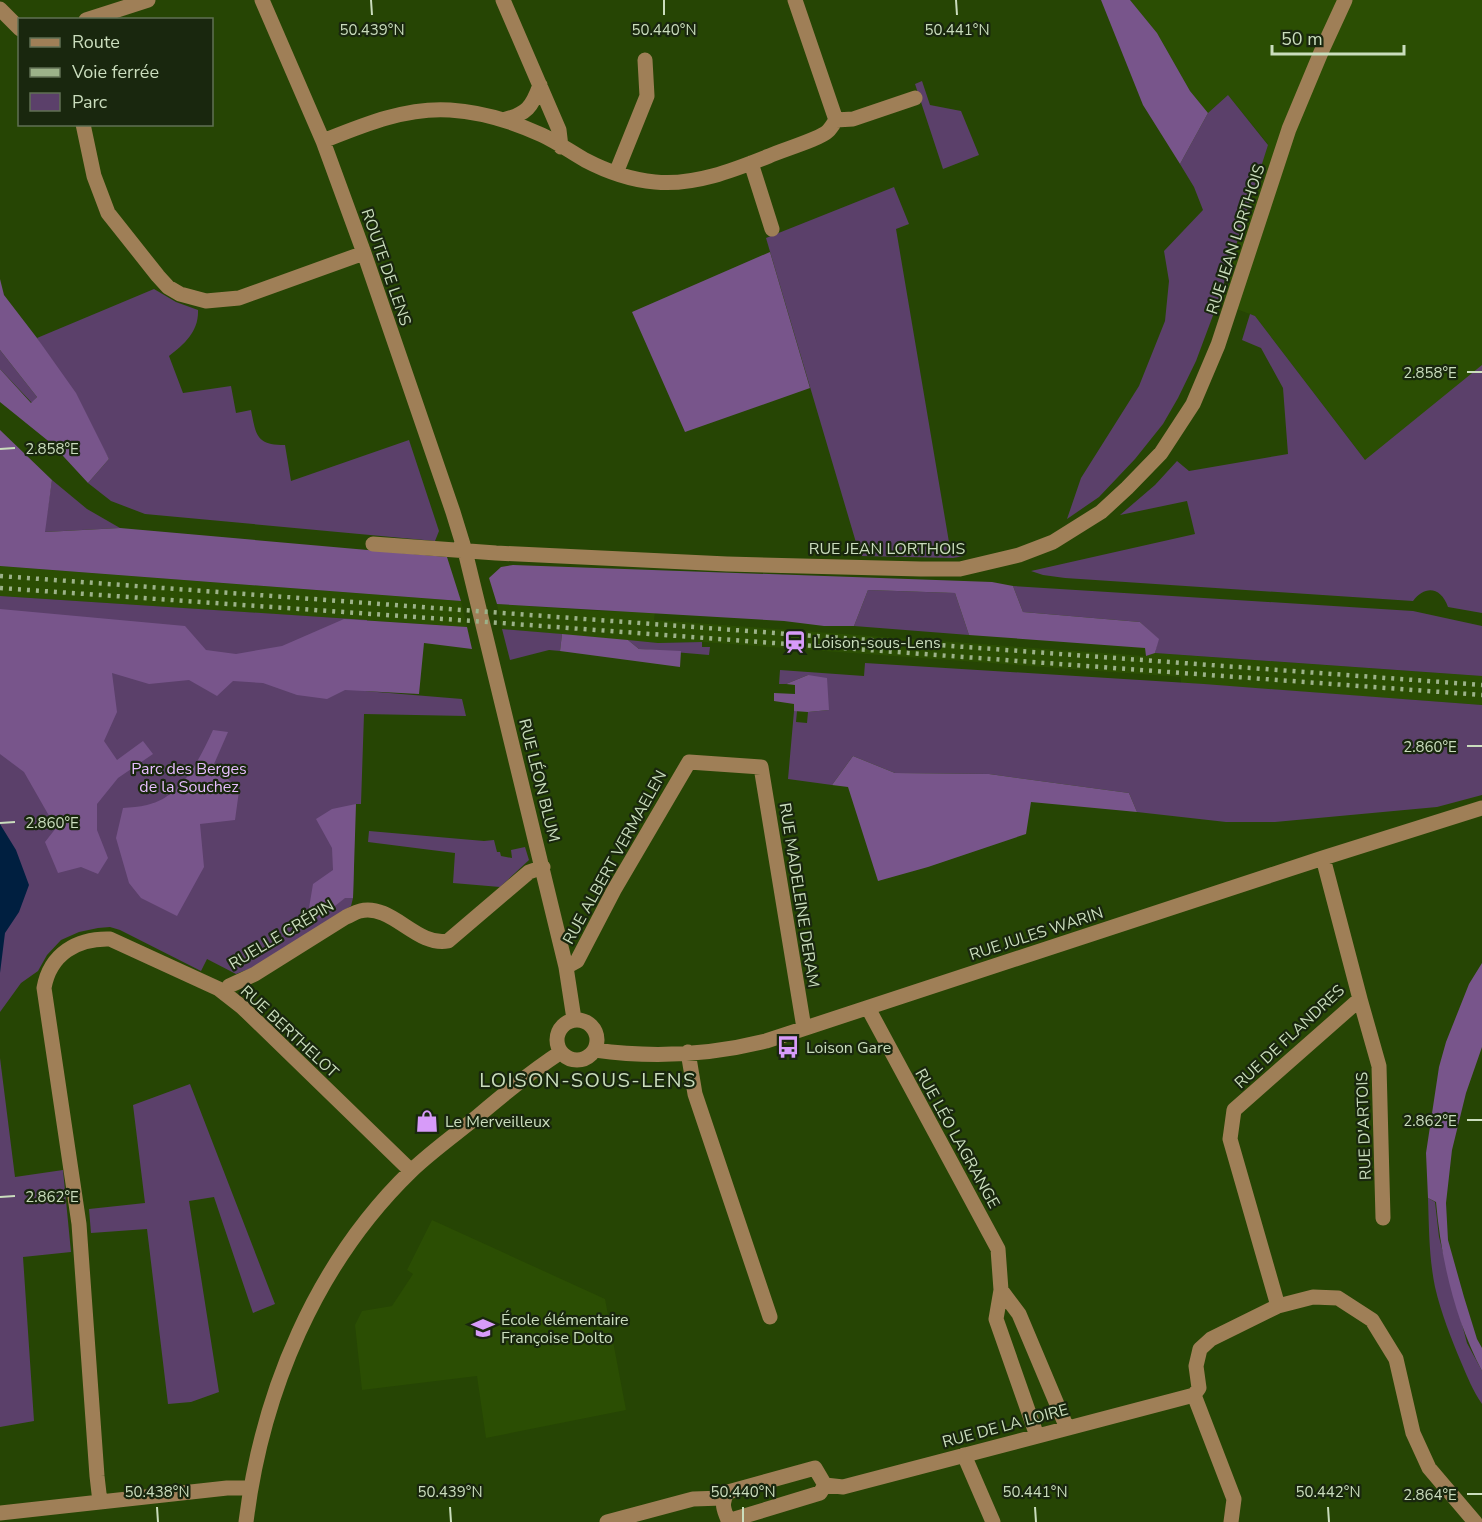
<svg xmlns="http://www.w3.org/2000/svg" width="1482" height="1522" viewBox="0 0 1482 1522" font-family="'Nunito Sans',sans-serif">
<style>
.built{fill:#2b4e03}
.green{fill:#5b406a}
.forest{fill:#78558b}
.water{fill:#001f40}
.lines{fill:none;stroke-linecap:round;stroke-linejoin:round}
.minor{stroke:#9f7f57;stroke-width:15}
.rail{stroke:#9cb289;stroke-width:4.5;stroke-dasharray:3 6;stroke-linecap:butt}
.ticks{fill:none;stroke:#caddbd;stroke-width:2}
.labels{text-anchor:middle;stroke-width:4.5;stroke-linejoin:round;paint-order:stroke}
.street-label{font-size:16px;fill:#caddbd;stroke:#19270e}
.poi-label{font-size:16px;fill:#caddbd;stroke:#19270e;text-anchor:start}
.park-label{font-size:16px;fill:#e7beff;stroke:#19270e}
.quarter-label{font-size:20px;letter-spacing:1.5px;fill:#caddbd;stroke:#19270e}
.ticks-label{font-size:15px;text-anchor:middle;fill:#caddbd;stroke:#19270e;stroke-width:4.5;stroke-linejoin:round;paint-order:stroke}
</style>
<rect width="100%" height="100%" fill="#264504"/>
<path class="built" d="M1130 0H1482V455L1365 460 1255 316 1218 302 1268 144 1228 95 1208 113 1190 91 1157 33Z
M0 566 461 601 467 627 0 596Z
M497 604 600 611 655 612 654 620 1061 650 1146 656 1155 653 1482 676V705L1181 683V677L702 642 658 643 502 629Z
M432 1220 605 1299 626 1410 486 1438 477 1376 362 1390 355 1325 362 1311 392 1306 413 1274 407 1270Z"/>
<path class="green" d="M922 81 930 105 961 111 979 155 943 169 915 84Z
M1228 95 1268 145 1218 302 1196 361 1178 398 1163 424 1135 459 1099 497 1067 519 1081 478 1139 386 1165 321 1169 281 1164 251 1203 210 1194 187 1180 164 1208 113Z
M894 187 909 224 896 229 951 554 964 556 953 558 860 556 766 238Z
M154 289 176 302 198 310C199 331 185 344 169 356L183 393 231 386 236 413 251 410C256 435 256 445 285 445L291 481 409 440 439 531 435 541 145 514 111 501 88 483 109 459 37 338Z
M1250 314 1255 316 1365 460 1482 365V613L1448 607C1441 587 1425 585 1413 601L1065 578 1043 575 1031 571 1195 534 1187 501 1120 515 1155 485 1177 461 1189 471 1288 454 1283 388 1261 348 1242 340Z
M0 350 37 397 32 403 0 369Z
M52 480 87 509 120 528 44 532Z
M1013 586 1413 611 1482 626V676L1155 653 1158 639 1140 622 1023 612Z
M868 590 955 593 969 635 854 626Z
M0 596 367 620 365 691 462 699 466 716 364 714 361 804H355L353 898 351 906 254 967 236 974 207 959 201 971 120 930 110 927 98 928 79 932 61 940 47 955 38 971 21 983 0 1012Z
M502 629 562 634 560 651 549 650 510 660Z
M628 640 658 643 702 642V647H710L709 655 639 649Z
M865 663 1204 684 1482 705V795L1437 807 1275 822H1226L1137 812 1129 793 989 774 895 773 853 756 832 785 788 779 794 711H797L796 722 807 723 808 712 829 710 808 675 786 684H779L780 670 864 676Z
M369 831 484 841 494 840 497 852H500L501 856 512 858 511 850 525 847 529 860 500 887 453 883 455 853 368 842Z
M0 1058 15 1177 63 1170 71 1252 23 1257 34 1421 0 1427Z
M190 1084 275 1304 253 1313 214 1197 189 1201 219 1392 191 1402 168 1404 147 1229 91 1233 89 1209 145 1203 133 1105Z
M1428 1198 1435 1202 1439 1237 1467 1343 1482 1371V1404C1473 1391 1467 1376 1461 1362 1451 1338 1441 1313 1435 1287 1429 1258 1429 1228 1428 1198Z"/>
<path class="forest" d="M1101 0H1130L1157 33 1190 91 1208 113 1180 164 1143 105Z
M770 252 810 388 685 432 632 312Z
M0 279 4 295 37 338 76 393 109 459 88 483 52 444 0 402V369L31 403 37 397 0 350Z
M0 430 52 480 45 532 120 528 447 557 461 601 0 566Z
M513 565 992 582 1013 586 1023 612 1140 622 1159 639 1155 653 1146 656 1145 648 969 635 955 593 868 590 854 626H824L784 621 497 604 489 578 501 567Z
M0 609 185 626 206 650 236 654 282 646 344 619 467 627 472 649 424 643 419 694 345 690 327 699 297 695 263 683 233 681 217 696 189 680 149 684 112 673 117 712 104 741 117 760 143 741 153 754 118 778 97 804V830L108 858 98 874 81 867 58 873 45 842 56 828 24 772 0 754Z
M562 634 628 640 639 649 681 651 680 667 560 651Z
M808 675 827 678 829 710 808 712 794 711V704L774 701V693L795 694V685L786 684Z
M213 730 228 732 214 764 239 791 235 820 200 824 204 867 177 916 141 898 129 883 116 838 123 808C131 807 139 807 147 805 182 797 199 760 213 730Z
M853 756 895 773 989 774 1129 793 1137 812 1031 802 1026 834 928 867 878 881 848 787 832 785Z
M356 804 353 898H345L320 918 309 908 313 884 333 870 332 848 316 819 332 809Z
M1482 963V1047L1466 1093 1452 1150 1446 1203 1448 1240 1464 1297 1477 1339 1482 1348V1371C1455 1319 1441 1260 1436 1202L1428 1198 1426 1153 1439 1067 1446 1042 1469 984Z"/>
<path class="water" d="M0 824 16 850 29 885 19 912 5 933 0 973Z"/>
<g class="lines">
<path class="minor" d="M262 0 323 141 364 253 453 512 465 551 566 967 574 1019
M503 0 559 130 561 147
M795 0 836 120
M0 9 20 29
M86 20 148 0
M503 120C527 114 532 107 540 85
M836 120 853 119 915 98
M83 124 94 176 108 213 158 276 168 287 180 294 206 301 239 298 364 253
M323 141C363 125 406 107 450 110 481 112 514 122 542 135 557 142 571 152 585 160 606 171 632 180 655 182 694 186 734 170 769 156 782 150 820 139 828 131 831 128 834 123 836 120
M751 163 772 229
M616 173 647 96 645 60
M373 544 496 553 727 564 921 569H960L1019 555 1053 542 1101 512 1127 488 1161 453 1193 404 1218 345 1289 129 1322 50 1345 0
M566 967 577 961 614 890 689 762 761 767 804 1028
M225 994 229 986 255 974 346 917C351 915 355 912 360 911 392 903 416 947 448 941L529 872 543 867
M1360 999 1379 1066 1383 1218
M868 1008 998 1249 1001 1290
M557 1040a20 20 0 1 1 40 0a20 20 0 1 1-40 0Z
M595 1050C652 1058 710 1055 766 1041L1323 858 1482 808
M688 1052 695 1094 770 1317
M1278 1306 1230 1139 1234 1110 1360 999 1323 858
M1194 1395 1199 1388 1196 1366 1200 1349 1211 1339 1278 1306 1313 1297 1338 1298 1372 1320 1396 1359 1413 1433 1429 1468 1475 1522
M1194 1395 1234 1499 1231 1522
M1037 1436 996 1319 1001 1290 1019 1314 1067 1428
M964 1455 993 1522
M825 1485 843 1487 1194 1395
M100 1502 97 1476 79 1224 44 988C50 954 77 938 110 939L219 989 242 1007 411 1171
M0 1513 227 1488H250
M728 1521 820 1493 825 1485 815 1468 728 1492C720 1502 724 1511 729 1522
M246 1522C262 1392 316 1263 411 1171 432 1151 456 1134 478 1116 505 1093 532 1071 561 1052
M607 1522 693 1499 723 1498"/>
<path class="rail" d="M0 576 1482 685
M0 588 501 623 1482 695"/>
</g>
<path class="ticks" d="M371 0 372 15M664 0V15M956 0 957 15M1467 372H1482M0 449 15 448M1467 746H1482M0 823 15 822M1467 1120H1482M0 1197 15 1196M1467 1494H1482M157 1507 158 1522M450 1507 451 1522M743 1507V1522M1035 1507 1036 1522M1328 1507 1329 1522"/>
<defs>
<g id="station-bare" transform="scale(1.8)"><path d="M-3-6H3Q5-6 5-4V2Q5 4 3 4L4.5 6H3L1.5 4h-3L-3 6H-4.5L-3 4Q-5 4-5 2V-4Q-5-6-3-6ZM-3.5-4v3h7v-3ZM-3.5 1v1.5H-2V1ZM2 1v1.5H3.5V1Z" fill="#d79bf9" stroke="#19270e" stroke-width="2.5" paint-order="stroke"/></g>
<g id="bus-bare" transform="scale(1.8)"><path d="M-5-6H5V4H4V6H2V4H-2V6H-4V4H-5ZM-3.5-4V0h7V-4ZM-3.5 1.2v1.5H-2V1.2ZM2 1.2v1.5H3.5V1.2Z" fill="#d79bf9" stroke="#19270e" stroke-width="2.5" paint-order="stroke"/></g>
<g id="shop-bare" transform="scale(1.8)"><path d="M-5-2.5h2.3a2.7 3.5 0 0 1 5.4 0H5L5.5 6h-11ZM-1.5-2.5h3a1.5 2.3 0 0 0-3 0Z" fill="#d79bf9" stroke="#19270e" stroke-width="2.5" paint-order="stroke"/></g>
<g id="school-bare" transform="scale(1.8)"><path d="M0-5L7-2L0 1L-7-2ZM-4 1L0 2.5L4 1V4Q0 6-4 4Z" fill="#d79bf9" stroke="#19270e" stroke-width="2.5" paint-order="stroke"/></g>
</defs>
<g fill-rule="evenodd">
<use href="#station-bare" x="795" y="642"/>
<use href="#bus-bare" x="788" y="1047"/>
<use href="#shop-bare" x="427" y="1121"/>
<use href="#school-bare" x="483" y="1328"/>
</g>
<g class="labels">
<g class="street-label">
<text transform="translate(1235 239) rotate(-72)" y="6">RUE JEAN LORTHOIS</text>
<text transform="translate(387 267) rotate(71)" y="6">ROUTE DE LENS</text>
<text x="887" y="554">RUE JEAN LORTHOIS</text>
<text transform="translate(540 780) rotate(76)" y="6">RUE LÉON BLUM</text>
<text transform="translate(614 857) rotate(-61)" y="6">RUE ALBERT VERMAELEN</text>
<text transform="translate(800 895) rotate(81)" y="6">RUE MADELEINE DERAM</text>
<text transform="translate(1036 933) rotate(-18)" y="6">RUE JULES WARIN</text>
<text transform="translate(281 934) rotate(-31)" y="6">RUELLE CRÉPIN</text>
<text transform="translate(290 1031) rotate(43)" y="6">RUE BERTHELOT</text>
<text transform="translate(1289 1036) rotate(-43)" y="6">RUE DE FLANDRES</text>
<text transform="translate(1363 1126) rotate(-92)" y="6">RUE D'ARTOIS</text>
<text transform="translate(958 1138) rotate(61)" y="6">RUE LÉO LAGRANGE</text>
<text transform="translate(1005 1425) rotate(-15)" y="6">RUE DE LA LOIRE</text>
</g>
<g class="poi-label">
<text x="813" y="648">Loison-sous-Lens</text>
<text x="806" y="1053">Loison Gare</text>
<text x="445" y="1127">Le Merveilleux</text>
<text x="501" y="1325">École élémentaire<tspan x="501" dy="18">Françoise Dolto</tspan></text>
</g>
<g class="park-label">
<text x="189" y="774">Parc des Berges<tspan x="189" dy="18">de la Souchez</tspan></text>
</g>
<g class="quarter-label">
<text x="588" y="1087">LOISON-SOUS-LENS</text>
</g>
</g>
<g class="ticks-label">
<text x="372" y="35">50.439°N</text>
<text x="664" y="35">50.440°N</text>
<text x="957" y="35">50.441°N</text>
<text x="1430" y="378">2.858°E</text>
<text x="52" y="454">2.858°E</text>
<text x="1430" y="752">2.860°E</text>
<text x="52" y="828">2.860°E</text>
<text x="1430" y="1126">2.862°E</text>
<text x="52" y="1202">2.862°E</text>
<text x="157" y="1497">50.438°N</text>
<text x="450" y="1497">50.439°N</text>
<text x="743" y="1497">50.440°N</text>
<text x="1035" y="1497">50.441°N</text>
<text x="1328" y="1497">50.442°N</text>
<text x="1430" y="1500">2.864°E</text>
</g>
<rect x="18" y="18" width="195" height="108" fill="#19270e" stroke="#607054" stroke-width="1.5"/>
<rect x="30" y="38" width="30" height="9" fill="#9f7f57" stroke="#607054" stroke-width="1.5"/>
<text x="72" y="48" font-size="18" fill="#caddbd">Route</text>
<rect x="30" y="68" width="30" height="9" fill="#9cb289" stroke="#607054" stroke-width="1.5"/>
<text x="72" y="78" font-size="18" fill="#caddbd">Voie ferrée</text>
<rect x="30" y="93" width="30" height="18" fill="#5b406a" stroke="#607054" stroke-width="1.5"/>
<text x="72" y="108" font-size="18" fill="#caddbd">Parc</text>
<path d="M1272 45v9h132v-9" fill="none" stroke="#caddbd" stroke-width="3"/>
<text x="1281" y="45" font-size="18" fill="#caddbd" stroke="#19270e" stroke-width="4.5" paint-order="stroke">50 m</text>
</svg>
